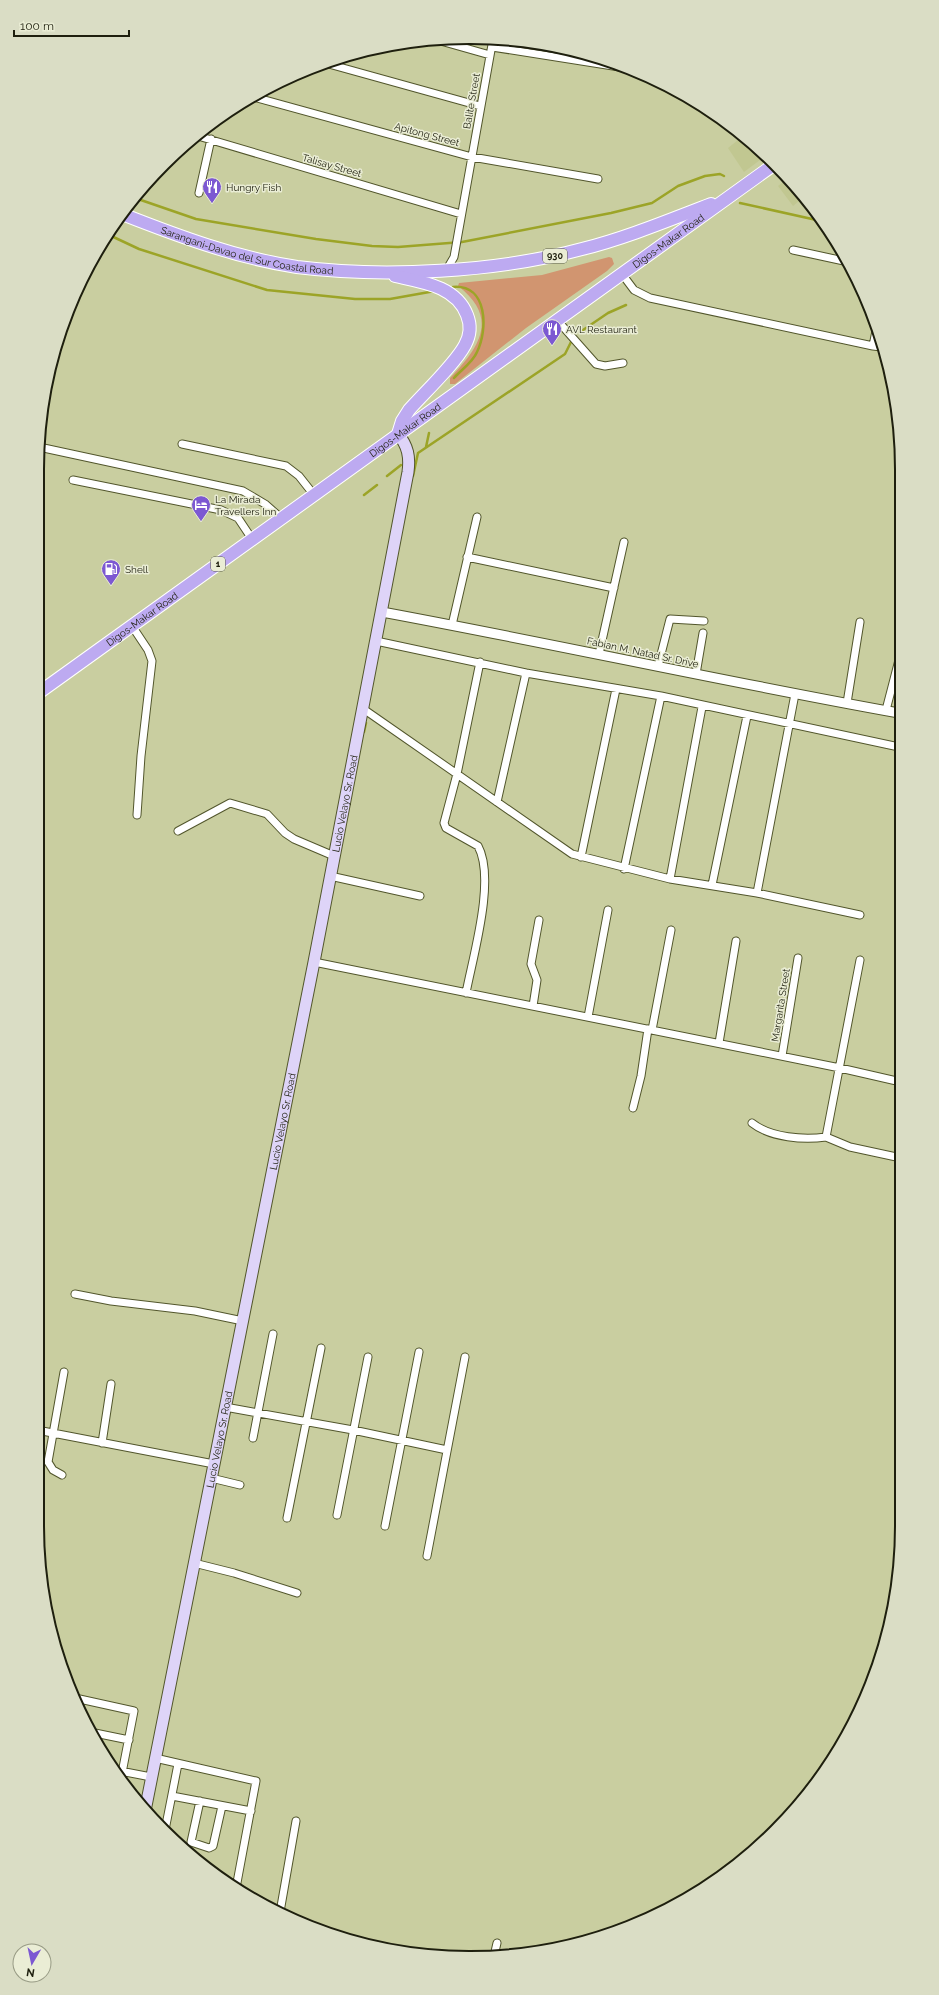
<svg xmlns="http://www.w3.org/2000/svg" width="939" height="1995" viewBox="0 0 939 1995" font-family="Raleway,sans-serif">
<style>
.built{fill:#c1c791}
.green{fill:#d19570}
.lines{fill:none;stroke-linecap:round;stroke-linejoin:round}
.stream{stroke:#9ca427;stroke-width:2.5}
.minor-casing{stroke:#52562c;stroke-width:9}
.tertiary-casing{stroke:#52562c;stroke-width:11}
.secondary-casing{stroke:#52562c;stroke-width:13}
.primary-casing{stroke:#fff;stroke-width:14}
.minor{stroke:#fff;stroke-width:7}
.tertiary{stroke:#fff;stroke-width:9}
.secondary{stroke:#ded4f8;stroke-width:11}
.primary{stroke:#bdaaf1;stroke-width:12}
.labels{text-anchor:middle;stroke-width:3;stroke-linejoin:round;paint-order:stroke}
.shield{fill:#eaedd5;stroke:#5b5d4a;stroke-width:1}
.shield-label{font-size:9px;font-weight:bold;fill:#1e1f0e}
.street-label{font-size:10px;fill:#1e1f0e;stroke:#eaedd5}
.poi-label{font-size:10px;fill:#1e1f0e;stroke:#eaedd5;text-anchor:start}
.rim{fill:none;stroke:#1e1f0e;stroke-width:2}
</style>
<rect width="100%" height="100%" fill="#c9cea0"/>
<path class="built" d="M743 136 764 157 744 172 728 148Z
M786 180 804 197 793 206 778 186Z"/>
<path class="green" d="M609 257 612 258 614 264 607 271 526 328 455 384H450V378C479 348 500 318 458 286L459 283 542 275Z"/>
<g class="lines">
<path class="stream" d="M135 198 196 219 316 239 372 246 398 247 462 242 611 213 652 203 678 186 705 176 720 174 724 176
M740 203 821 221
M107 234 139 249 267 290 355 299H390L435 291
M453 287C488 284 488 330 477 352 473 362 461 370 454 378
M583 330 608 313 626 305
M426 447 429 433
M387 476 401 465
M413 476 418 453 565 354 572 340
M364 495 377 485
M364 732 366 723"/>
<g class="minor-casing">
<path id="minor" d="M437 40 490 55
M492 47 632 69
M325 63 480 106
M254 97 472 157 598 179
M198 136 461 214
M199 193 211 139
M793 250 844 261
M447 269 454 257 493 39
M622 274 634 290 650 298 873 346
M557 320 596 364 605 366 623 363
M876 331 873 346 881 347
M182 444 286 466 299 476 314 495
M39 447 243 491 265 504 281 518
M73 480 221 510 238 518 252 539
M467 557 614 588
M452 625 477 517
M132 626 148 650 152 661 141 756 137 815
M376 641 526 673 661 696 899 747
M599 654 624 542
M658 666 670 619 704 621
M696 674 703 633
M847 703 860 622
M362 708 572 854 670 879 757 893 860 915
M886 710 899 660
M497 802 526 673
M178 831 230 803 267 814 285 833 294 839 334 856
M581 857 616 689
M624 869 661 696
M330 876 420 896
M670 879 702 707
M712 885 747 716
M757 893 795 694
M860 960 826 1137 850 1147 901 1158
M314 962 840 1068 901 1082
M466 993C473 956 496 879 478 846L446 828 444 823 457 774 480 662
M533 1006 537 980 531 964 539 920
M588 1017 608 910
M652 1030 671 930
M719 1043 736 941
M782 1056 798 958
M633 1108 641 1076 648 1029
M752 1123C771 1138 804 1140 826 1137
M75 1294 111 1301 195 1311 243 1321
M225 1407 353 1430 447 1450
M37 1430 214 1464
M253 1438 273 1334
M102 1443 111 1384
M62 1475 53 1470 48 1462 64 1372
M211 1478 240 1485
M337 1515 368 1357
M287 1518 321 1348
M385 1526 419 1352
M427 1556 465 1357
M194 1563 234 1573 297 1593
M75 1698 134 1711 121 1778
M90 1732 129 1740
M155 1758 256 1781 236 1888
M115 1770 151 1777
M172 1796 251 1811
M200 1801 191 1842 209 1848 213 1846 222 1806
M165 1830 178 1764
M227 1882 237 1884
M280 1912 296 1821
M494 1956 497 1943"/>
</g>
<g class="tertiary-casing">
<path id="tertiary" d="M382 612C555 644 726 682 899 713"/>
</g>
<g class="secondary-casing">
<g id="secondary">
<path id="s1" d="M145 1811 314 962 408 472C410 457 408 446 398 434"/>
</g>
</g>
<g class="primary-casing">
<g id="primary">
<path id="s2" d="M122 214C178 236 237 258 297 267 384 278 497 272 582 249 626 238 669 220 711 204"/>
<path d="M395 276C422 282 456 286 467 315 471 325 470 336 465 345 455 364 424 393 409 410L402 421 398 434"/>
<path id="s3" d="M37 694 772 166"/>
</g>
</g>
<use href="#minor" class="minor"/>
<use href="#tertiary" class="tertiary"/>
<use href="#secondary" class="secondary"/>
<use href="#primary" class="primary"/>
</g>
<defs>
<g id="restaurant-pin" transform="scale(1)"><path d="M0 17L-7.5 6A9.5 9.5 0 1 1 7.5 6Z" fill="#7c58d2" stroke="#eaedd5"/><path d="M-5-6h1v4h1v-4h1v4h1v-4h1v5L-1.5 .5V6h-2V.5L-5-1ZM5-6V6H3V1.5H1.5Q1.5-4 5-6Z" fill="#fff"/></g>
<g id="hotel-pin" transform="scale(1)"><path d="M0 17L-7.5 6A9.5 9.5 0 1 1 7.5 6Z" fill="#7c58d2" stroke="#eaedd5"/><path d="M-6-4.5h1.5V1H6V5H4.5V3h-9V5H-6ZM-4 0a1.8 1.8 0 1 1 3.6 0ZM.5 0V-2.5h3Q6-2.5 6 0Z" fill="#fff"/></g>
<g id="fuel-pin" transform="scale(1)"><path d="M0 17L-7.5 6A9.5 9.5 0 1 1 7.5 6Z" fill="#7c58d2" stroke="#eaedd5"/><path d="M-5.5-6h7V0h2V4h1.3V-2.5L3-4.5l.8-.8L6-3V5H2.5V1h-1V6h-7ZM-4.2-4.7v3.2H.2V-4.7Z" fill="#fff"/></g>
</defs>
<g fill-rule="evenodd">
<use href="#restaurant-pin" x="212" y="187"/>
<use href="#restaurant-pin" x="552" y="329"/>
<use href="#hotel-pin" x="201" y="505"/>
<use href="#fuel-pin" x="111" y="569"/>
</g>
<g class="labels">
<g class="shield">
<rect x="543" y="249" width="24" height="14" rx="3"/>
<rect x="211" y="557" width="14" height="14" rx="3"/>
</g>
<g class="shield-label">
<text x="555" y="259">930</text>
<text x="218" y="567">1</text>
</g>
<g class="street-label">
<text transform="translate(471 101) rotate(-80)" y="4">Balite Street</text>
<text transform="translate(427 134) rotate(15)" y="4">Apitong Street</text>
<text transform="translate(332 165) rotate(16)" y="4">Talisay Street</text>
<text dy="4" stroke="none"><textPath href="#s3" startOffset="777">Digos-Makar Road</textPath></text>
<text dy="4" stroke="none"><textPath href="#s2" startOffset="131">Sarangani-Davao del Sur Coastal Road</textPath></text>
<text dy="4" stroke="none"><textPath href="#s3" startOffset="453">Digos-Makar Road</textPath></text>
<text dy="4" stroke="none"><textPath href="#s3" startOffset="129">Digos-Makar Road</textPath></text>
<text transform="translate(643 652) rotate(12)" y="4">Fabian M. Natad Sr. Drive</text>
<text dy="4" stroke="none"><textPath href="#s1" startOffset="1027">Lucio Velayo Sr. Road</textPath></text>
<text transform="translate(780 1005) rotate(-81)" y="4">Margarita Street</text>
<text dy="4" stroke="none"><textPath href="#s1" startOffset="703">Lucio Velayo Sr. Road</textPath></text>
<text dy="4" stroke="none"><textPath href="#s1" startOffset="379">Lucio Velayo Sr. Road</textPath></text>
</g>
<g class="poi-label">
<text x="226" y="191">Hungry Fish</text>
<text x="566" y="333">AVL Restaurant</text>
<text x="215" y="503">La Mirada<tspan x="215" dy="12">Travellers Inn</tspan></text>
<text x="125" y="573">Shell</text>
</g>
</g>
<path d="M0 0H939V1995H0ZM469 44H470A425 425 0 0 1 895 469V1526A425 425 0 0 1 470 1951H469A425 425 0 0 1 44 1526V469A425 425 0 0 1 469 44Z" fill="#daddc5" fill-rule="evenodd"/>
<path class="rim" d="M469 44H470A425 425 0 0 1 895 469V1526A425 425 0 0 1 470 1951H469A425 425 0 0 1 44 1526V469A425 425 0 0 1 469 44Z"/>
<g transform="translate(32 1963) rotate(189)"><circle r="19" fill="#eaedd5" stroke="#989b85"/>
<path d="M0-3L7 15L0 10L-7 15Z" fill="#7c58d2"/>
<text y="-6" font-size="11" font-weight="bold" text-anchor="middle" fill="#1e1f0e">N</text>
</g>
<path d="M14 30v6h115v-6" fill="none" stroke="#1e1f0e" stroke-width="2"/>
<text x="20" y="30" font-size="12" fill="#1e1f0e" stroke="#eaedd5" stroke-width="3" paint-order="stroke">100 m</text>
</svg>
